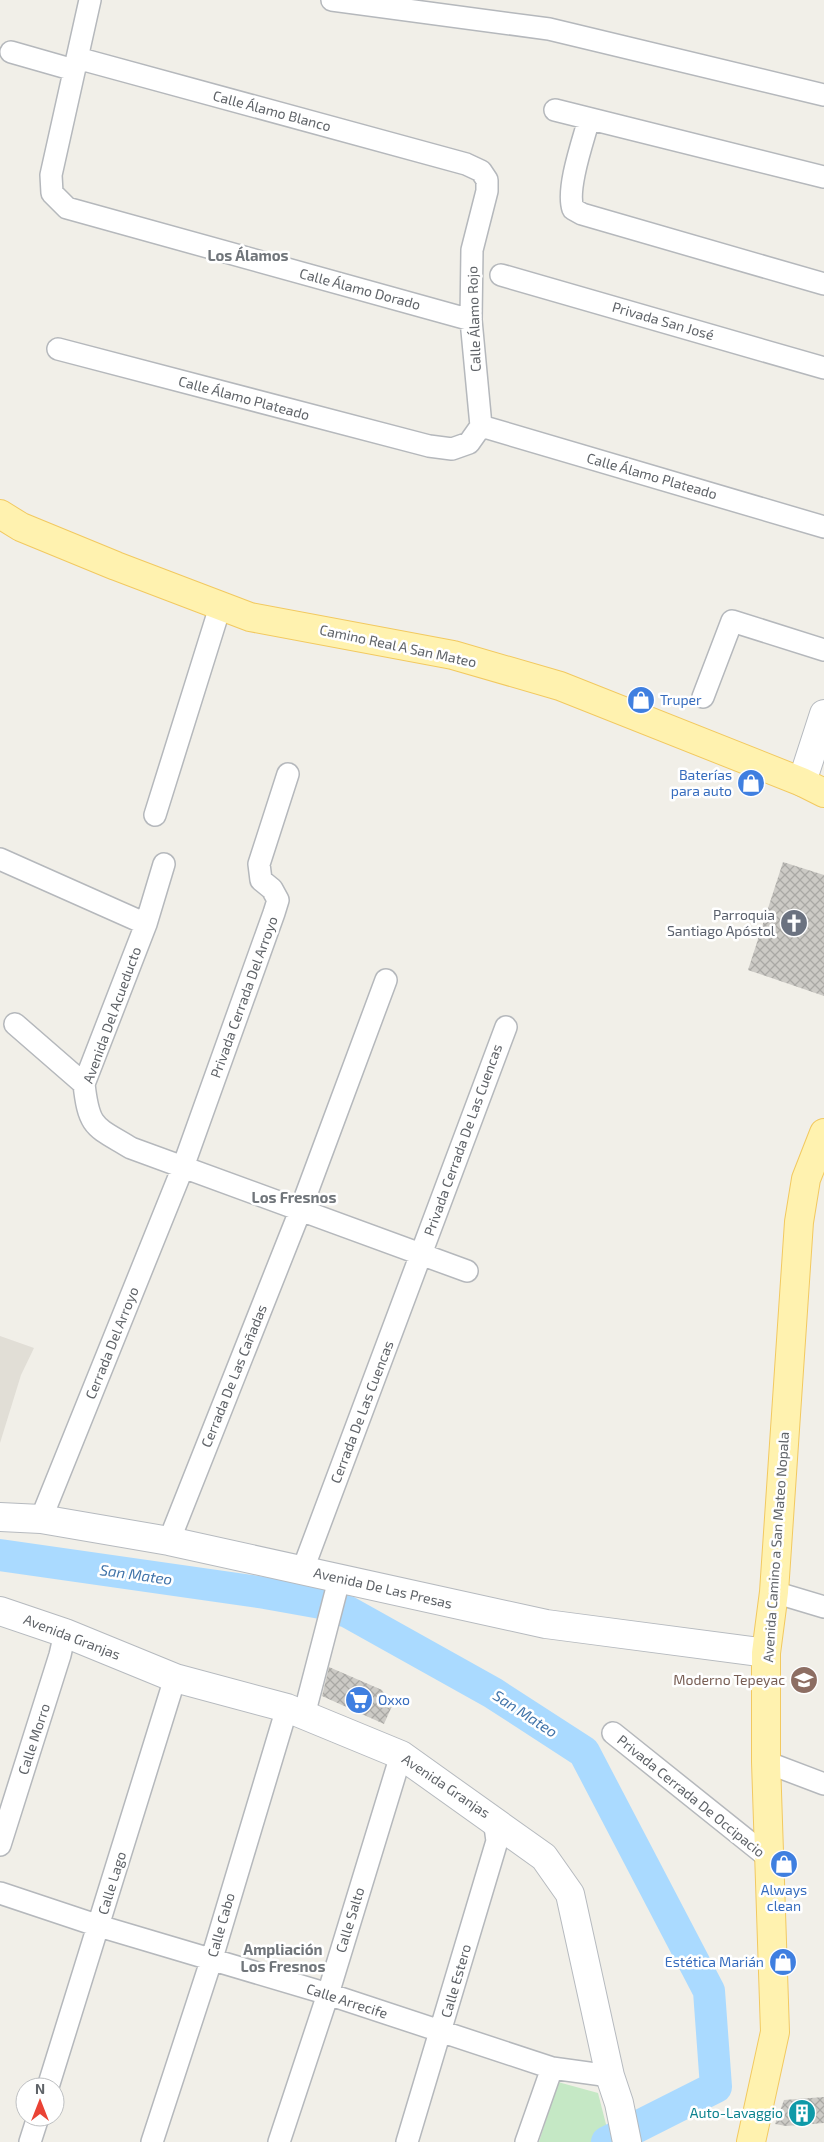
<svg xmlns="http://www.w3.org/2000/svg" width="824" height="2142" viewBox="0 0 824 2142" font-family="'Exo 2',sans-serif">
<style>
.education{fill:#e1ded6}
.park{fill:#c5e8c5}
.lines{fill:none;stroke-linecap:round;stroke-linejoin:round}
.river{stroke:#aadaff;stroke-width:32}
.building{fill:url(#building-cross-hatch)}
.street-casing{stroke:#b5b8bc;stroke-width:24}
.secondary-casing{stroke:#b6babf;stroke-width:30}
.primary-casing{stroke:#f2c960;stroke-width:30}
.street{stroke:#fff;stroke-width:21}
.secondary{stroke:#fff;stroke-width:28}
.primary{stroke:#fff2af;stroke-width:28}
.labels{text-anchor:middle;stroke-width:5;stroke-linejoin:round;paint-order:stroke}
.street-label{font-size:14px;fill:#5f6368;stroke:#fff}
.shop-label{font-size:14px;fill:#366cbe;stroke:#fff;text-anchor:start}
.worship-label{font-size:14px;fill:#5b616d;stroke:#fff;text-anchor:end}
.education-label{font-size:14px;fill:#785e54;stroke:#fff;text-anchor:end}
.culture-label{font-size:14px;fill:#0d838f;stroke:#fff;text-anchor:end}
.neighbourhood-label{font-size:15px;font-weight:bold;fill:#70757a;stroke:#fff}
.water-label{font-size:15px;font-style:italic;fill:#4174aa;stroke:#fff}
</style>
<defs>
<pattern id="building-cross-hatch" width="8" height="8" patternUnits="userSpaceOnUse" patternTransform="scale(1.25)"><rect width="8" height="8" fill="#cccac5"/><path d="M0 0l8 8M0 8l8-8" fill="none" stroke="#a9a8a4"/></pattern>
</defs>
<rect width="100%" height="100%" fill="#f1efe8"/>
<path class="education" d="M0 1336 34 1348 21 1375 0 1443Z"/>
<path class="park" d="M558 2082 598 2093 609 2136 599 2142H539Z"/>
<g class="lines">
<path class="river" d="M0 1555 265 1593 321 1603 348 1612 493 1693 584 1752 709 1991 716 2087 607 2142"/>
</g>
<path class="building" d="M783 862 824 875V996L748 970Z
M329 1667 382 1690 392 1706 384 1724 322 1696Z
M824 2097V2123L786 2126 775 2124 784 2100Z"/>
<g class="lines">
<g class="street-casing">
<path id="street" d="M90 0 51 175 52 193 67 208 471 320
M332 0 549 29 824 95
M11 52 74 70
M555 110 824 177
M589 119C583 141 566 189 573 209L582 214 824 284
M501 275 824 368
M58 349 429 446 452 449 469 443 481 426 471 320 472 250 487 191V180L481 171 466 164 77 58
M481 426 824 527
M703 697 732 621 824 650
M155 815 220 607
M0 859 146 924
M164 864 146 924 84 1084C89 1129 95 1126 131 1148L467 1271
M15 1024 84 1084
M41 1519 183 1167 274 913 278 900 272 889 261 880 259 864 288 774
M169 1541 300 1211 386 980
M303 1569 506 1027
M774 1592 824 1607
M304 1715 339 1580
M613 1733 769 1858
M766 1762 824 1784
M0 1845 60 1655 65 1633
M0 1893 99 1926 328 1994 552 2068 610 2076
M48 2087 175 1678
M30 2142 38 2117
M152 2142 212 1958 287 1708
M279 2142 328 1994 401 1755
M407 2142 497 1841 494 1819
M526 2142 552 2068"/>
</g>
<g class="secondary-casing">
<path id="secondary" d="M802 782 824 714
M0 1517 41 1519 169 1541 546 1624 766 1653
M0 1611 65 1633 175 1678 287 1708 401 1755 544 1857 570 1894 610 2076 619 2103 627 2142"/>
</g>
<g class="primary-casing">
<path id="primary" d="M0 514 21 527 116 566 250 617 453 655 560 686 802 782 824 793
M751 2142 775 2032 766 1762V1653L774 1592 799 1222 806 1179 824 1133"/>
</g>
<use href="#street" class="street"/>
<use href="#secondary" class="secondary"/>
<use href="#primary" class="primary"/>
</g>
<defs>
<g id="shop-disc" transform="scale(1.4375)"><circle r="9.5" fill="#3f7fe0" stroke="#fff"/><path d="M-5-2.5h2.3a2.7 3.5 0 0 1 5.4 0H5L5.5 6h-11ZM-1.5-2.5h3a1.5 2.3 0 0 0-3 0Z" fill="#fff"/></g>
<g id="church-disc" transform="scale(1.4375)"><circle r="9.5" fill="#6b7280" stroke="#fff"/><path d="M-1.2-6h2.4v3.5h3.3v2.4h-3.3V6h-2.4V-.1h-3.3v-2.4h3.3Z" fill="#fff"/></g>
<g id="school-disc" transform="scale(1.4375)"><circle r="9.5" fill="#8d6e63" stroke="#fff"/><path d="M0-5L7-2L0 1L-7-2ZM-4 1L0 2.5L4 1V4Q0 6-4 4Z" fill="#fff"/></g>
<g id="supermarket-disc" transform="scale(1.4375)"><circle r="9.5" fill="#3f7fe0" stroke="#fff"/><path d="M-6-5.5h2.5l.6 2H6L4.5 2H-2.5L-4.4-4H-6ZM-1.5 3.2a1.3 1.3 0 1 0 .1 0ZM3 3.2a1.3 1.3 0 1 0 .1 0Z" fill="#fff"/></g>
<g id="building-disc" transform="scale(1.4375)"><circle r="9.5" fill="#0f9aa8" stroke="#fff"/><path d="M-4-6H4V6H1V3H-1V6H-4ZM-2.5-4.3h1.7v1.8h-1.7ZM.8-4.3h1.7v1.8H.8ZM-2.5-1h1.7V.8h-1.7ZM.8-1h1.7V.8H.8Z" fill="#fff"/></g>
</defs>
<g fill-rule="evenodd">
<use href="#shop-disc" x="641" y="700"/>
<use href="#shop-disc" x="751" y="783"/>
<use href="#church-disc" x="794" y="923"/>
<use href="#school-disc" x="804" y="1680"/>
<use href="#supermarket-disc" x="359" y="1700"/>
<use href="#shop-disc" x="784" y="1864"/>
<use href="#shop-disc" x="783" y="1962"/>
<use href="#building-disc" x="802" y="2113"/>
</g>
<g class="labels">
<g class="street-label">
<text transform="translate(272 111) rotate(15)" y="5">Calle Álamo Blanco</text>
<text transform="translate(360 289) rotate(15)" y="5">Calle Álamo Dorado</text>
<text transform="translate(474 319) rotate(-92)" y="5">Calle Álamo Rojo</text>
<text transform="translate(663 321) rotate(16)" y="5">Privada San José</text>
<text transform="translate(244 398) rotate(15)" y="5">Calle Álamo Plateado</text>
<text transform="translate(652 476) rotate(16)" y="5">Calle Álamo Plateado</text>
<text transform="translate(398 646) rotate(12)" y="5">Camino Real A San Mateo</text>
<text transform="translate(244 997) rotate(-70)" y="5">Privada Cerrada Del Arroyo</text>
<text transform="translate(112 1015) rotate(-70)" y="5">Avenida Del Acueducto</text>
<text transform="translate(463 1140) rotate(-70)" y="5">Privada Cerrada De Las Cuencas</text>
<text transform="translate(112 1343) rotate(-68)" y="5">Cerrada Del Arroyo</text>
<text transform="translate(234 1376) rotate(-68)" y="5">Cerrada De Las Cañadas</text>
<text transform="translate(362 1412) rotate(-69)" y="5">Cerrada De Las Cuencas</text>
<text transform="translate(776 1547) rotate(-86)" y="5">Avenida Camino a San Mateo Nopala</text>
<text transform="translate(383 1588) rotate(13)" y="5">Avenida De Las Presas</text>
<text transform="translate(72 1637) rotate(21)" y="5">Avenida Granjas</text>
<text transform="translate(34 1739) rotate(-72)" y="5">Calle Morro</text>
<text transform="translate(446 1786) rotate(34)" y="5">Avenida Granjas</text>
<text transform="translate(691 1796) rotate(39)" y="5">Privada Cerrada De Occipacio</text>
<text transform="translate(112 1883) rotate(-73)" y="5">Calle Lago</text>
<text transform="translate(350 1920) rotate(-73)" y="5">Calle Salto</text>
<text transform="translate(221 1925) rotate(-74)" y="5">Calle Cabo</text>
<text transform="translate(456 1981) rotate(-74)" y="5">Calle Estero</text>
<text transform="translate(347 2001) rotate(18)" y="5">Calle Arrecife</text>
</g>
<g class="shop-label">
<text x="660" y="705">Truper</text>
<text x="732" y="780" text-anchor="end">Baterías<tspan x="732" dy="16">para auto</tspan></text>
<text x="378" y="1705">Oxxo</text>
<text x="784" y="1895" text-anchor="middle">Always<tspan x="784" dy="16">clean</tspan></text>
<text x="764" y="1967" text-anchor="end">Estética Marián</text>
</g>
<g class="worship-label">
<text x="775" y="920">Parroquia<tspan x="775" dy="16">Santiago Apóstol</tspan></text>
</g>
<g class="education-label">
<text x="785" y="1685">Moderno Tepeyac</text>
</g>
<g class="culture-label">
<text x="783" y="2118">Auto-Lavaggio</text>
</g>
<g class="neighbourhood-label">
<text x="248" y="261">Los Álamos</text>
<text x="294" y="1203">Los Fresnos</text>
<text x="283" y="1955">Ampliación<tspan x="283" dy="17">Los Fresnos</tspan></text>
</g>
<g class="water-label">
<text transform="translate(136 1575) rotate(8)" y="5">San Mateo</text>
<text transform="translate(525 1714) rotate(33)" y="5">San Mateo</text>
</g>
</g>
<g transform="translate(40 2102)"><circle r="24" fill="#ffffff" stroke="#bfc1c3"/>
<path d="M0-4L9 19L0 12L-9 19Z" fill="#ea4335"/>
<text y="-8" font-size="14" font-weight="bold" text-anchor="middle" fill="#5f6368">N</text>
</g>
</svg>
